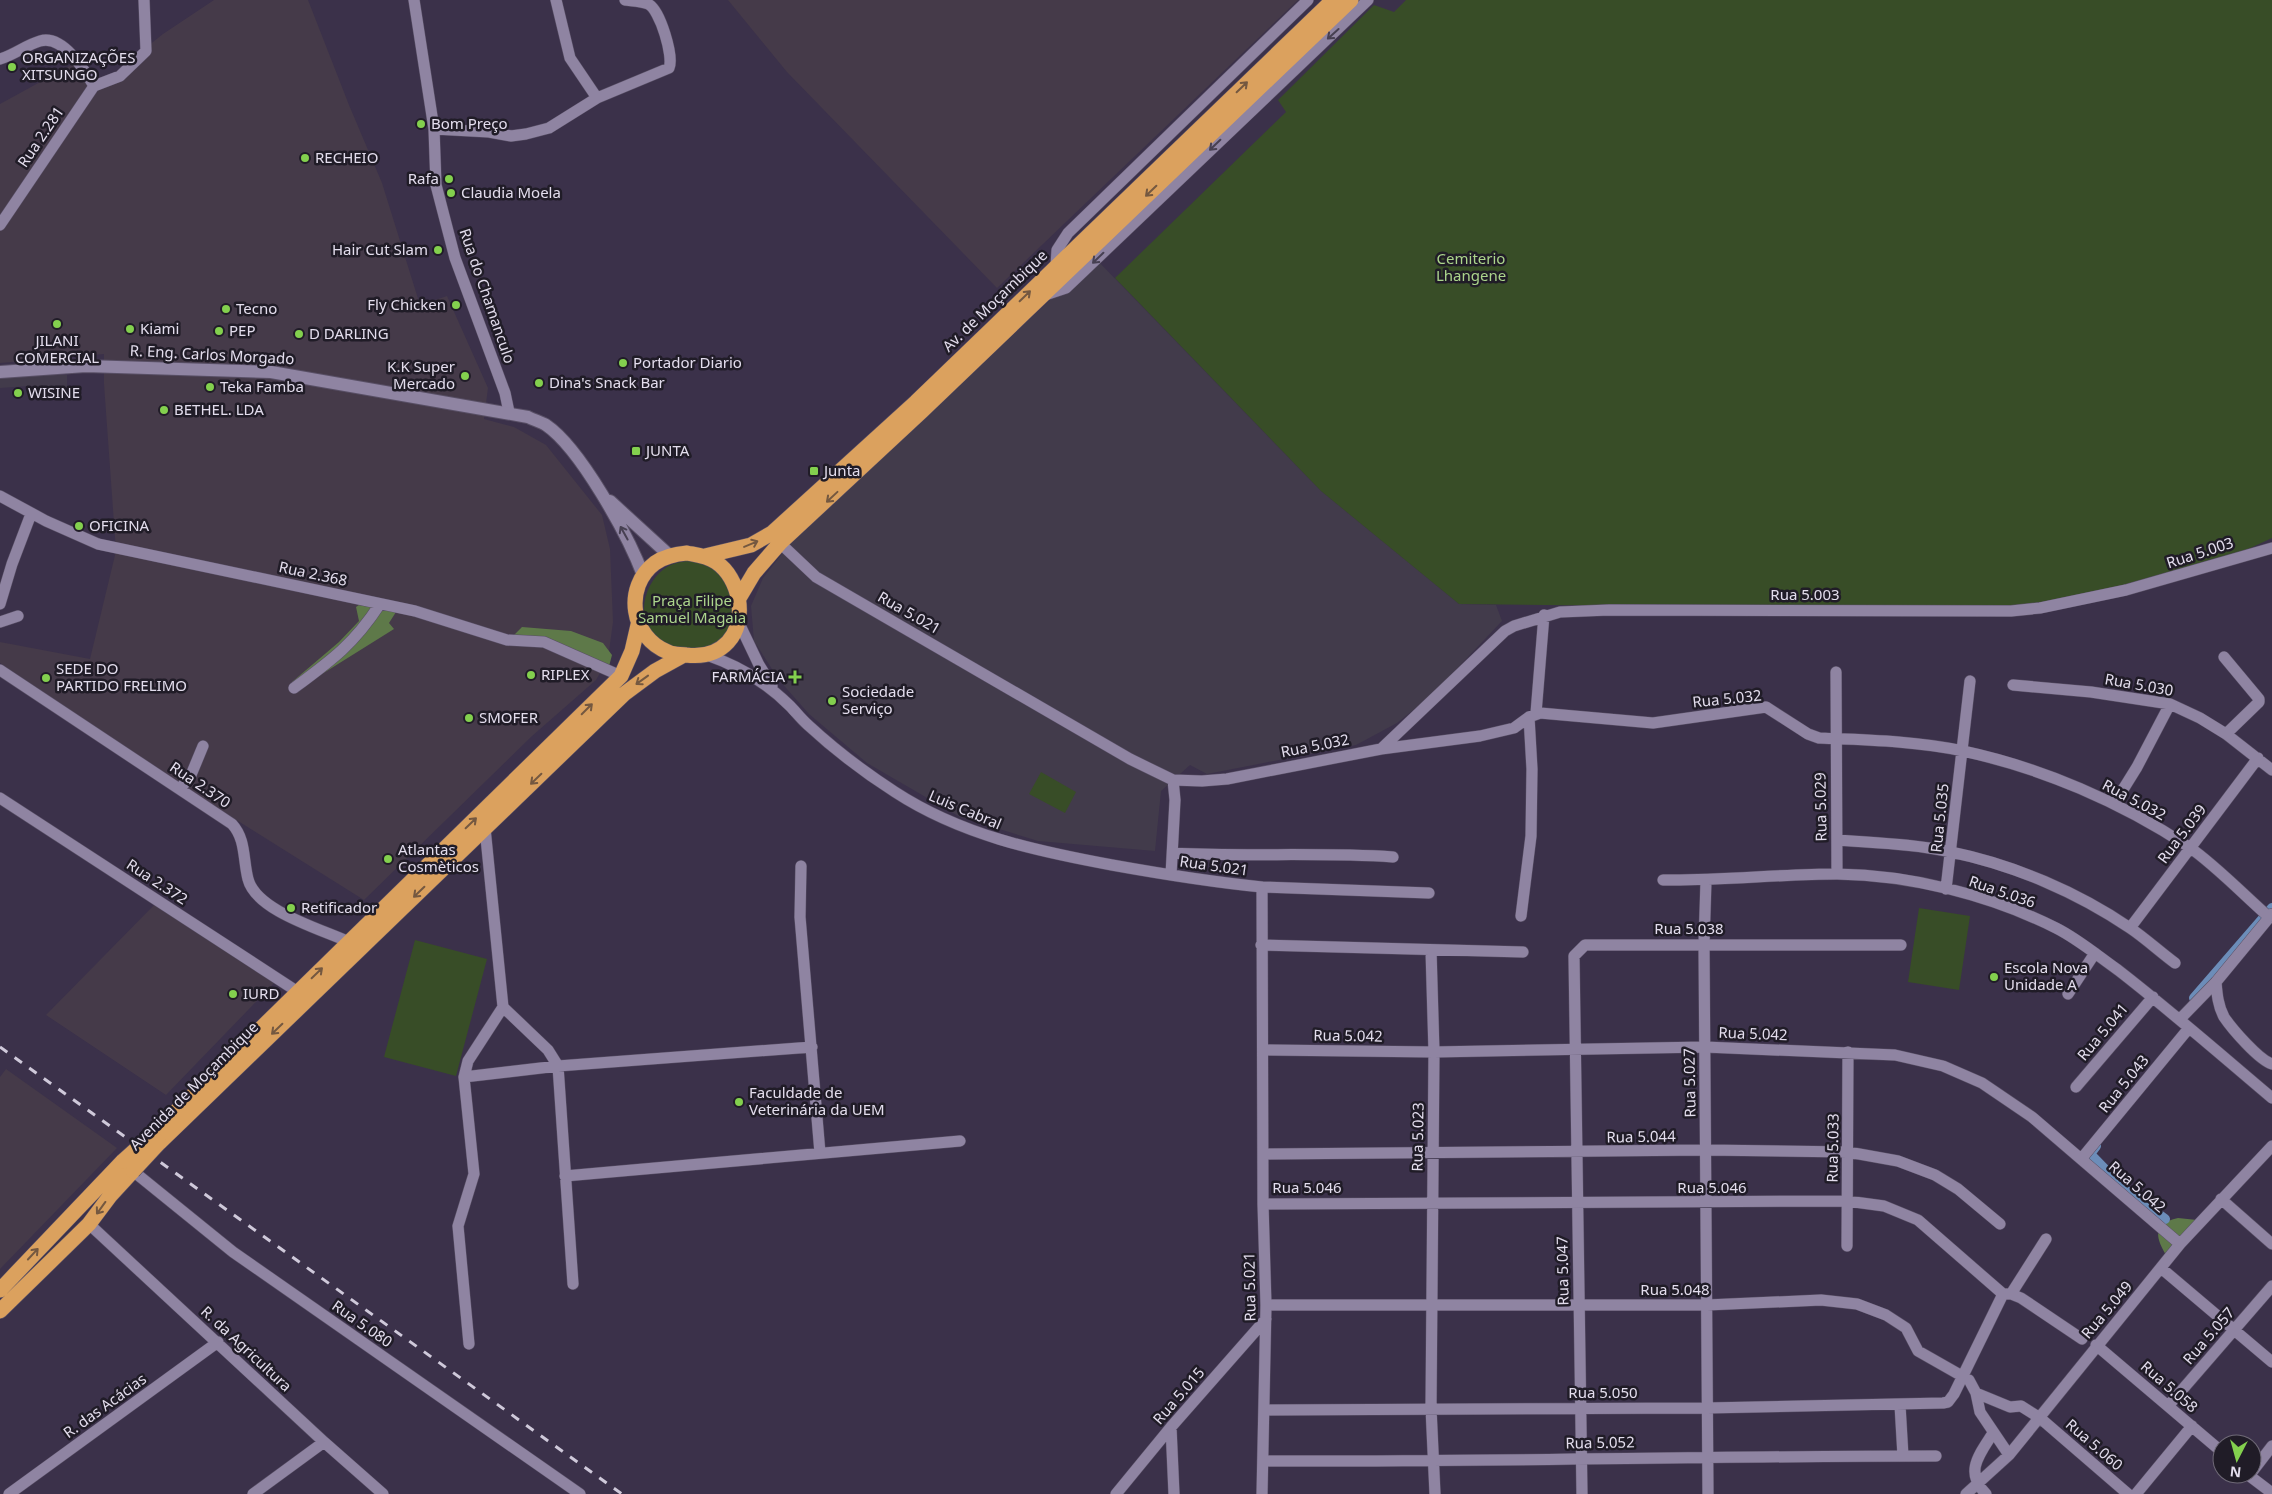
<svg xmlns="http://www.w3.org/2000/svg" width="2272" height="1494" viewBox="0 0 2272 1494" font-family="'Noto Sans',sans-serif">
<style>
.commercial{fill:#423b4b}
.industrial{fill:#453a49}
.green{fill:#384d27}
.forest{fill:#5e7949}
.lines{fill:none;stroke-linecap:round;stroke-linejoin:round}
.canal{stroke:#6c8db9;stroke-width:10}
.street-casing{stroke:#584f65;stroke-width:12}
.secondary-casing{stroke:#584f65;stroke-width:14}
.highway-casing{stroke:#584f65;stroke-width:16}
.street{stroke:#8f84a2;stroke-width:11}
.secondary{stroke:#8f84a2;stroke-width:12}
.highway{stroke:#dba15e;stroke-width:15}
.rail{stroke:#cfc9da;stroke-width:3;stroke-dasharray:9 9;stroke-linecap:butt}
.highway-bridge-casing{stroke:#584f65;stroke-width:16;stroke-linecap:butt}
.highway-bridge{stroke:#dba15e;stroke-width:15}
.oneway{stroke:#474052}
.oneway2{stroke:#745840}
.poi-dot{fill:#83d04e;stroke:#201c27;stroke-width:2}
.labels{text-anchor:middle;stroke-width:5;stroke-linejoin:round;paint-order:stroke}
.poi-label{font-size:15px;fill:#e3dded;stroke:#201c27;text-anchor:start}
.street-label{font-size:15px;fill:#e3dded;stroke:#201c27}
.park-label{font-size:15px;fill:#acd58c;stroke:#201c27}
</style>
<rect width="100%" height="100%" fill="#3b314a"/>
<path class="commercial" d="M1095 258 1321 491 1459 604 1496 605 1502 621 1432 695 1397 723 1356 745 1207 774 1190 765 1161 791 1155 851 1038 841 960 817 867 763 809 714 779 680 754 641 751 606 763 578 792 541Z
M28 375H67V388L29 386 0 388V378Z"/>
<path class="industrial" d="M214 0H308L349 105 382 183 420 305 447 296 488 388 484 419 514 427 546 445 602 515 610 549 613 622 608 659 596 680 532 736 364 900 198 796 0 663V642L90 659 116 551 104 384V354L0 363V104L73 64 99 85 163 34Z
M728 0H1298L997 288 787 72Z
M159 900 279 978 166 1095 46 1015Z
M6 1069 117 1148 0 1269V1077Z"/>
<path class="green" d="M1406 0H2272V538L2246 550 2139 582 2049 603 1967 610 1459 604 1321 491 1115 278 1286 112 1278 100 1374 5 1394 12Z
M690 560 715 565 738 600 721 648 666 652C660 643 652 635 648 626 638 608 648 580 664 569 672 563 681 562 690 560Z
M1041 772 1076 792 1065 813 1029 794Z
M1919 908 1970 916 1959 990 1908 982Z
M415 940 487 959 456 1076 384 1057Z"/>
<path class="forest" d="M359 605 396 612 389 623 394 629 298 689 292 682 339 642 359 621 356 607Z
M522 627 571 631 603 643 612 655 607 674 566 651 513 636Z
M2178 1218 2197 1220 2166 1255C2154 1235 2154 1223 2178 1218Z"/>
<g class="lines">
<path class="canal" d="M2194 998 2272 908
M2096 1146 2090 1154 2125 1190 2165 1219"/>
<g class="street-casing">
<path id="street" d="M414 0 434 129 489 132 511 136 526 134 549 128 597 98 669 68C674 57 660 9 648 4 641 1 632 1 625 0
M556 0 570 58 597 98
M0 59C14 55 26 45 40 41 63 34 85 71 94 86
M434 129 436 185 455 258 505 393 509 412
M0 225 94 86 120 76 146 51 144 0
M1056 266 1057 250 1068 233 1308 0
M1042 296 1066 288 1368 0
M0 496 46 521 98 544 415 611 507 640 544 642 621 676
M780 543 816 577 1130 759 1173 780 1202 781 1227 779 1381 749 1480 736 1514 728 1529 717 1540 713 1653 723 1766 707 1808 734 1819 738C1867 740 1915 741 1963 751 2042 768 2121 802 2189 847 2214 864 2245 896 2269 917
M0 604 12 564 31 514
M0 622 18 616
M739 623 759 665 772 686
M707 655C739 666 766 682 790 706 796 712 801 719 808 725 835 750 864 772 895 792 961 835 1036 851 1112 865 1162 874 1212 882 1262 887L1263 1204 1266 1305 1262 1494
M2224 657 2259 699V702L2226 734
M0 670 232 824C246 839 243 860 248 879 256 911 321 929 349 942
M1836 672 1837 874
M2013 685 2091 692 2170 704 2200 718 2226 734 2272 770
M294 688C332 660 354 644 380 604
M1536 713 1544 615
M1381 749 1505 631 1514 626 1560 612 1609 610 2011 611 2040 608 2126 590 2272 548
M180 789 191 775 203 746
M0 798 298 992
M2114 804 2137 767 2170 704
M1837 840C1875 843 1914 844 1951 852 2014 865 2077 892 2130 928 2145 938 2160 952 2175 963
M1173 853C1246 857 1320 852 1393 857
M801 866 800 917 820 1153
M1171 875 1175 800 1173 780
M1663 880C1721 881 1779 874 1837 874 1911 875 1990 895 2056 928 2078 939 2098 956 2118 970 2171 1011 2221 1055 2272 1098
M1706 881 1704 944 1708 1494
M1262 887 1429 893
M1946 889 1970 681
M1521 916 1531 836 1532 769 1529 717
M2130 928 2258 758
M1261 945 1523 952
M1431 950 1434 1052 1431 1408 1435 1494
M2216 982C2217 994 2218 1006 2224 1017 2232 1029 2259 1060 2272 1064
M2068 994 2095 953
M503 1007 548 1050 558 1066 573 1284
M2180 1019 2216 982 2272 914
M1263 1050 1434 1052 1705 1047 1895 1055 1943 1066 1982 1083 2032 1117 2180 1244
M464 1077 558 1066 812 1047
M2076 1087 2153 997
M1263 1154 1706 1150 1848 1152 1898 1161 1935 1175 1958 1189 2000 1224
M2082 1158 2189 1028
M133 1171 233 1252 580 1494
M565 1176 960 1141
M2221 1199 2272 1244
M1263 1204 1847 1201 1884 1206 1918 1220 2003 1294
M89 1224 324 1442 383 1494
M1847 1246 1848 1052
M2161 1268 2272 1362
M2003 1294H2011L2021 1298 2082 1339
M2011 1294 2046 1239
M1266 1305H1707L1821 1300 1857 1304 1886 1315 1906 1328 1918 1351 1969 1380 1976 1393 1980 1412 2009 1455
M469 1344 458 1226 474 1174 464 1077 468 1061 503 1007 485 828
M2096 1345 2222 1452
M1976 1393 2010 1407 2021 1406 2040 1418 2128 1494
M1900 1405 1903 1456
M2169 1405 2272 1286
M1264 1410 1707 1408 1943 1403 1948 1402 1954 1394 2003 1294
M1171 1427 1174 1494
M1264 1461C1488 1462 1712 1456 1936 1456
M2252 1472 2272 1446
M2247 1474 2272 1493
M9 1494 218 1342
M253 1494 324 1442
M1116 1494 1171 1427 1266 1319
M1582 1494 1574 956 1585 945H1901
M1966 1494 2009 1455 2180 1244 2272 1146
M1986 1494C1964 1472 1979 1455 1993 1433
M2136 1494 2192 1426"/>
</g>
<g class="secondary-casing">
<path id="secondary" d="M0 372 86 366 271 372 528 417C534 420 541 422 546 425 580 448 628 535 643 575
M610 501 669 555"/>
</g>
<g class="highway-casing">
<path id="highway" d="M687 553C697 555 707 556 716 562 740 578 748 620 728 642 717 654 702 657 686 655 680 654 673 655 668 652 631 638 623 587 655 563 665 556 675 554 687 553Z
M705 556 751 545 772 533 916 402 1333 0
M738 600 754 573 780 543 922 411 1351 0
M153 1134 621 676 632 651 638 625
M159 1143 624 694 655 671 684 655
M0 1290 123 1161
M0 1311 89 1224 110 1196 133 1171"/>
</g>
<use href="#street" class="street"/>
<use href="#secondary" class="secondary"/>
<use href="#highway" class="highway"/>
<path class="rail" d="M0 1047 622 1494"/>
<g class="highway-bridge-casing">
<path id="highway-bridge" d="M123 1161 153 1134
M133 1171 159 1143"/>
</g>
<use href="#highway-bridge" class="highway-bridge"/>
</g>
<defs><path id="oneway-shaft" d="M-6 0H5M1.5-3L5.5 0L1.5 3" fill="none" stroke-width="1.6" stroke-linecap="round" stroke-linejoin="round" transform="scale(1.25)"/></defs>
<g class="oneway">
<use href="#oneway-shaft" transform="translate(1333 34) rotate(138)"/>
<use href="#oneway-shaft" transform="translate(1215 145) rotate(136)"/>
<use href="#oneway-shaft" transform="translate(1098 258) rotate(136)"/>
<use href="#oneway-shaft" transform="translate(624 533) rotate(-119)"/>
</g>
<g class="oneway2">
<use href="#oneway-shaft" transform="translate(1242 87) rotate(-44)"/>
<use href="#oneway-shaft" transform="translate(1151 191) rotate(136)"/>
<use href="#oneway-shaft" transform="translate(1025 296) rotate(-44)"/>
<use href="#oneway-shaft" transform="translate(832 497) rotate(137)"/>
<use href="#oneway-shaft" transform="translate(751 544) rotate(-23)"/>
<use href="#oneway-shaft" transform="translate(642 680) rotate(144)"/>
<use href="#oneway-shaft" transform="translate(587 709) rotate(-45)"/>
<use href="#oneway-shaft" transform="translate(536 779) rotate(136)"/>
<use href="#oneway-shaft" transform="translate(471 823) rotate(-44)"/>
<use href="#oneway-shaft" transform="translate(419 892) rotate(136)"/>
<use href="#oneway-shaft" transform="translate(317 973) rotate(-44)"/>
<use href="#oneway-shaft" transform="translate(277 1029) rotate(136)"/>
<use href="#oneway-shaft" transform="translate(101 1208) rotate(126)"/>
<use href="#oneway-shaft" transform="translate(33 1254) rotate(-47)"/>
</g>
<g class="poi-dot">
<circle cx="12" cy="67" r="5"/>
<circle cx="421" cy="124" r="5"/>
<circle cx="305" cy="158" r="5"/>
<circle cx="449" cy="179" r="5"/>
<circle cx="451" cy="193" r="5"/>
<circle cx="438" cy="250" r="5"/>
<circle cx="456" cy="305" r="5"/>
<circle cx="226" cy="309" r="5"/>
<circle cx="57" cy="324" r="5"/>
<circle cx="130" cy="329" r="5"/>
<circle cx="219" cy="331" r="5"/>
<circle cx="299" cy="334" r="5"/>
<circle cx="623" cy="363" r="5"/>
<circle cx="465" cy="376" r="5"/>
<circle cx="539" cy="383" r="5"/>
<circle cx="210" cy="387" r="5"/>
<circle cx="18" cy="393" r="5"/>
<circle cx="164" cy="410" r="5"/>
<rect x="631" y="446" width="10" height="10" rx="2.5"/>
<rect x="809" y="466" width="10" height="10" rx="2.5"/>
<circle cx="79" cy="526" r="5"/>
<circle cx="531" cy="675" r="5"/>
<path d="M792.5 669.5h5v5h5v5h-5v5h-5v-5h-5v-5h5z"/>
<circle cx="46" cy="678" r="5"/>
<circle cx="832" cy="701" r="5"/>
<circle cx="469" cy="718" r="5"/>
<circle cx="388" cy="859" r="5"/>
<circle cx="291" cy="908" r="5"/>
<circle cx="1994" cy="977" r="5"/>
<circle cx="233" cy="994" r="5"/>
<circle cx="739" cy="1102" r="5"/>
</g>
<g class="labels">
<g class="poi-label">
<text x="22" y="63">ORGANIZAÇÕES<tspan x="22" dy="17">XITSUNGO</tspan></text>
<text x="431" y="129">Bom Preço</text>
<text x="315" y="163">RECHEIO</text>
<text x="439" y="184" text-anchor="end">Rafa</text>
<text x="461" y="198">Claudia Moela</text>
<text x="428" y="255" text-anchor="end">Hair Cut Slam</text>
<text x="446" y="310" text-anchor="end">Fly Chicken</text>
<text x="236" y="314">Tecno</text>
<text x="140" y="334">Kiami</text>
<text x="229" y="336">PEP</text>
<text x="309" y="339">D DARLING</text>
<text x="57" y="346" text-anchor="middle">JILANI<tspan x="57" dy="17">COMERCIAL</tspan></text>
<text x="633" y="368">Portador Diario</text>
<text x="455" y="372" text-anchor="end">K.K Super<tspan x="455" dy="17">Mercado</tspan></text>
<text x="549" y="388">Dina's Snack Bar</text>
<text x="220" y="392">Teka Famba</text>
<text x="28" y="398">WISINE</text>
<text x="174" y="415">BETHEL. LDA</text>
<text x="646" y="456">JUNTA</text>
<text x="824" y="476">Junta</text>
<text x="89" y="531">OFICINA</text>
<text x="56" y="674">SEDE DO<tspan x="56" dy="17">PARTIDO FRELIMO</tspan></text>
<text x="541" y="680">RIPLEX</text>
<text x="785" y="682" text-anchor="end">FARMÁCIA</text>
<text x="842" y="697">Sociedade<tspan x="842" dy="17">Serviço</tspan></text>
<text x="479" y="723">SMOFER</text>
<text x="398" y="855">Atlantas<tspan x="398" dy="17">Cosmèticos</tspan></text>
<text x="301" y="913">Retificador</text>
<text x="2004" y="973">Escola Nova<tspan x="2004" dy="17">Unidade A</tspan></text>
<text x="243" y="999">IURD</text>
<text x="749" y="1098">Faculdade de<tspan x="749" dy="17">Veterinária da UEM</tspan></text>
</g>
<g class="street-label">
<text transform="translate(41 137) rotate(-56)" y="5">Rua 2.281</text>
<text transform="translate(487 296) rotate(71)" y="5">Rua do Chamanculo</text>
<text transform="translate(995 301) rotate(-44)" y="5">Av. de Moçambique</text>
<text transform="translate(212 355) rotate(3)" y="5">R. Eng. Carlos Morgado</text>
<text transform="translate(2200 553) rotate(-18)" y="5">Rua 5.003</text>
<text transform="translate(313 574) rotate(12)" y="5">Rua 2.368</text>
<text x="1805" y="600">Rua 5.003</text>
<text transform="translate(909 613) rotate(30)" y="5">Rua 5.021</text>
<text transform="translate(2139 685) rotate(10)" y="5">Rua 5.030</text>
<text transform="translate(1727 699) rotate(-6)" y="5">Rua 5.032</text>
<text transform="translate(1315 746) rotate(-11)" y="5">Rua 5.032</text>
<text transform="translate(200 785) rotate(34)" y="5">Rua 2.370</text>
<text transform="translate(2134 800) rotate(28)" y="5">Rua 5.032</text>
<text transform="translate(1821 807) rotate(-91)" y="5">Rua 5.029</text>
<text transform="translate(965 810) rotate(23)" y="5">Luis Cabral</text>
<text transform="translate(1940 818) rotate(-84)" y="5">Rua 5.035</text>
<text transform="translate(2182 834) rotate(-53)" y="5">Rua 5.039</text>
<text transform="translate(1214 866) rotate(8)" y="5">Rua 5.021</text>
<text transform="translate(157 882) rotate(33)" y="5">Rua 2.372</text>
<text transform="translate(2002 892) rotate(19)" y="5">Rua 5.036</text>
<text x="1689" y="934">Rua 5.038</text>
<text transform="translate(2103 1032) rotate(-50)" y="5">Rua 5.041</text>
<text transform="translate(1753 1034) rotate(2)" y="5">Rua 5.042</text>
<text transform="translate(1348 1036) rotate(1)" y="5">Rua 5.042</text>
<text transform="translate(1690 1083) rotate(-91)" y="5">Rua 5.027</text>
<text transform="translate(2124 1084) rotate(-51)" y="5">Rua 5.043</text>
<text transform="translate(194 1086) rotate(-45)" y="5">Avenida de Moçambique</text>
<text transform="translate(1418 1137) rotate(-89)" y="5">Rua 5.023</text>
<text transform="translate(1641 1137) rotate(-1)" y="5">Rua 5.044</text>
<text transform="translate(1833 1148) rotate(-89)" y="5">Rua 5.033</text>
<text transform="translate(2137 1187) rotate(41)" y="5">Rua 5.042</text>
<text x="1307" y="1193">Rua 5.046</text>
<text x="1712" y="1193">Rua 5.046</text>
<text transform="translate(1563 1271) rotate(-91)" y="5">Rua 5.047</text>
<text transform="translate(1250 1287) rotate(-91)" y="5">Rua 5.021</text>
<text x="1675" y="1295">Rua 5.048</text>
<text transform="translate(2107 1310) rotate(-50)" y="5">Rua 5.049</text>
<text transform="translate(362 1324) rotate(35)" y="5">Rua 5.080</text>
<text transform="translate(2209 1336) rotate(-49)" y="5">Rua 5.057</text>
<text transform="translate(246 1349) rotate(43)" y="5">R. da Agricultura</text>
<text transform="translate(2169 1387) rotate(41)" y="5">Rua 5.058</text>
<text x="1603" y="1398">Rua 5.050</text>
<text transform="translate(1179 1396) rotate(-49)" y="5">Rua 5.015</text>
<text transform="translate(105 1406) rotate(-36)" y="5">R. das Acácias</text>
<text transform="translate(1600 1443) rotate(-1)" y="5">Rua 5.052</text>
<text transform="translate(2094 1445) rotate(41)" y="5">Rua 5.060</text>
</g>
<g class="park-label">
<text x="1471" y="264">Cemiterio<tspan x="1471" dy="17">Lhangene</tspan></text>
<text x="692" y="606">Praça Filipe<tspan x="692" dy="17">Samuel Magaia</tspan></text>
</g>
</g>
<g transform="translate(2237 1459) rotate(186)"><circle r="24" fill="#201c27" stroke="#6e6976"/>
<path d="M0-4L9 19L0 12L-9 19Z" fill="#83d04e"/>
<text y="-8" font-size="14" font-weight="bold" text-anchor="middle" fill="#e3dded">N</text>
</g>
</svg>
